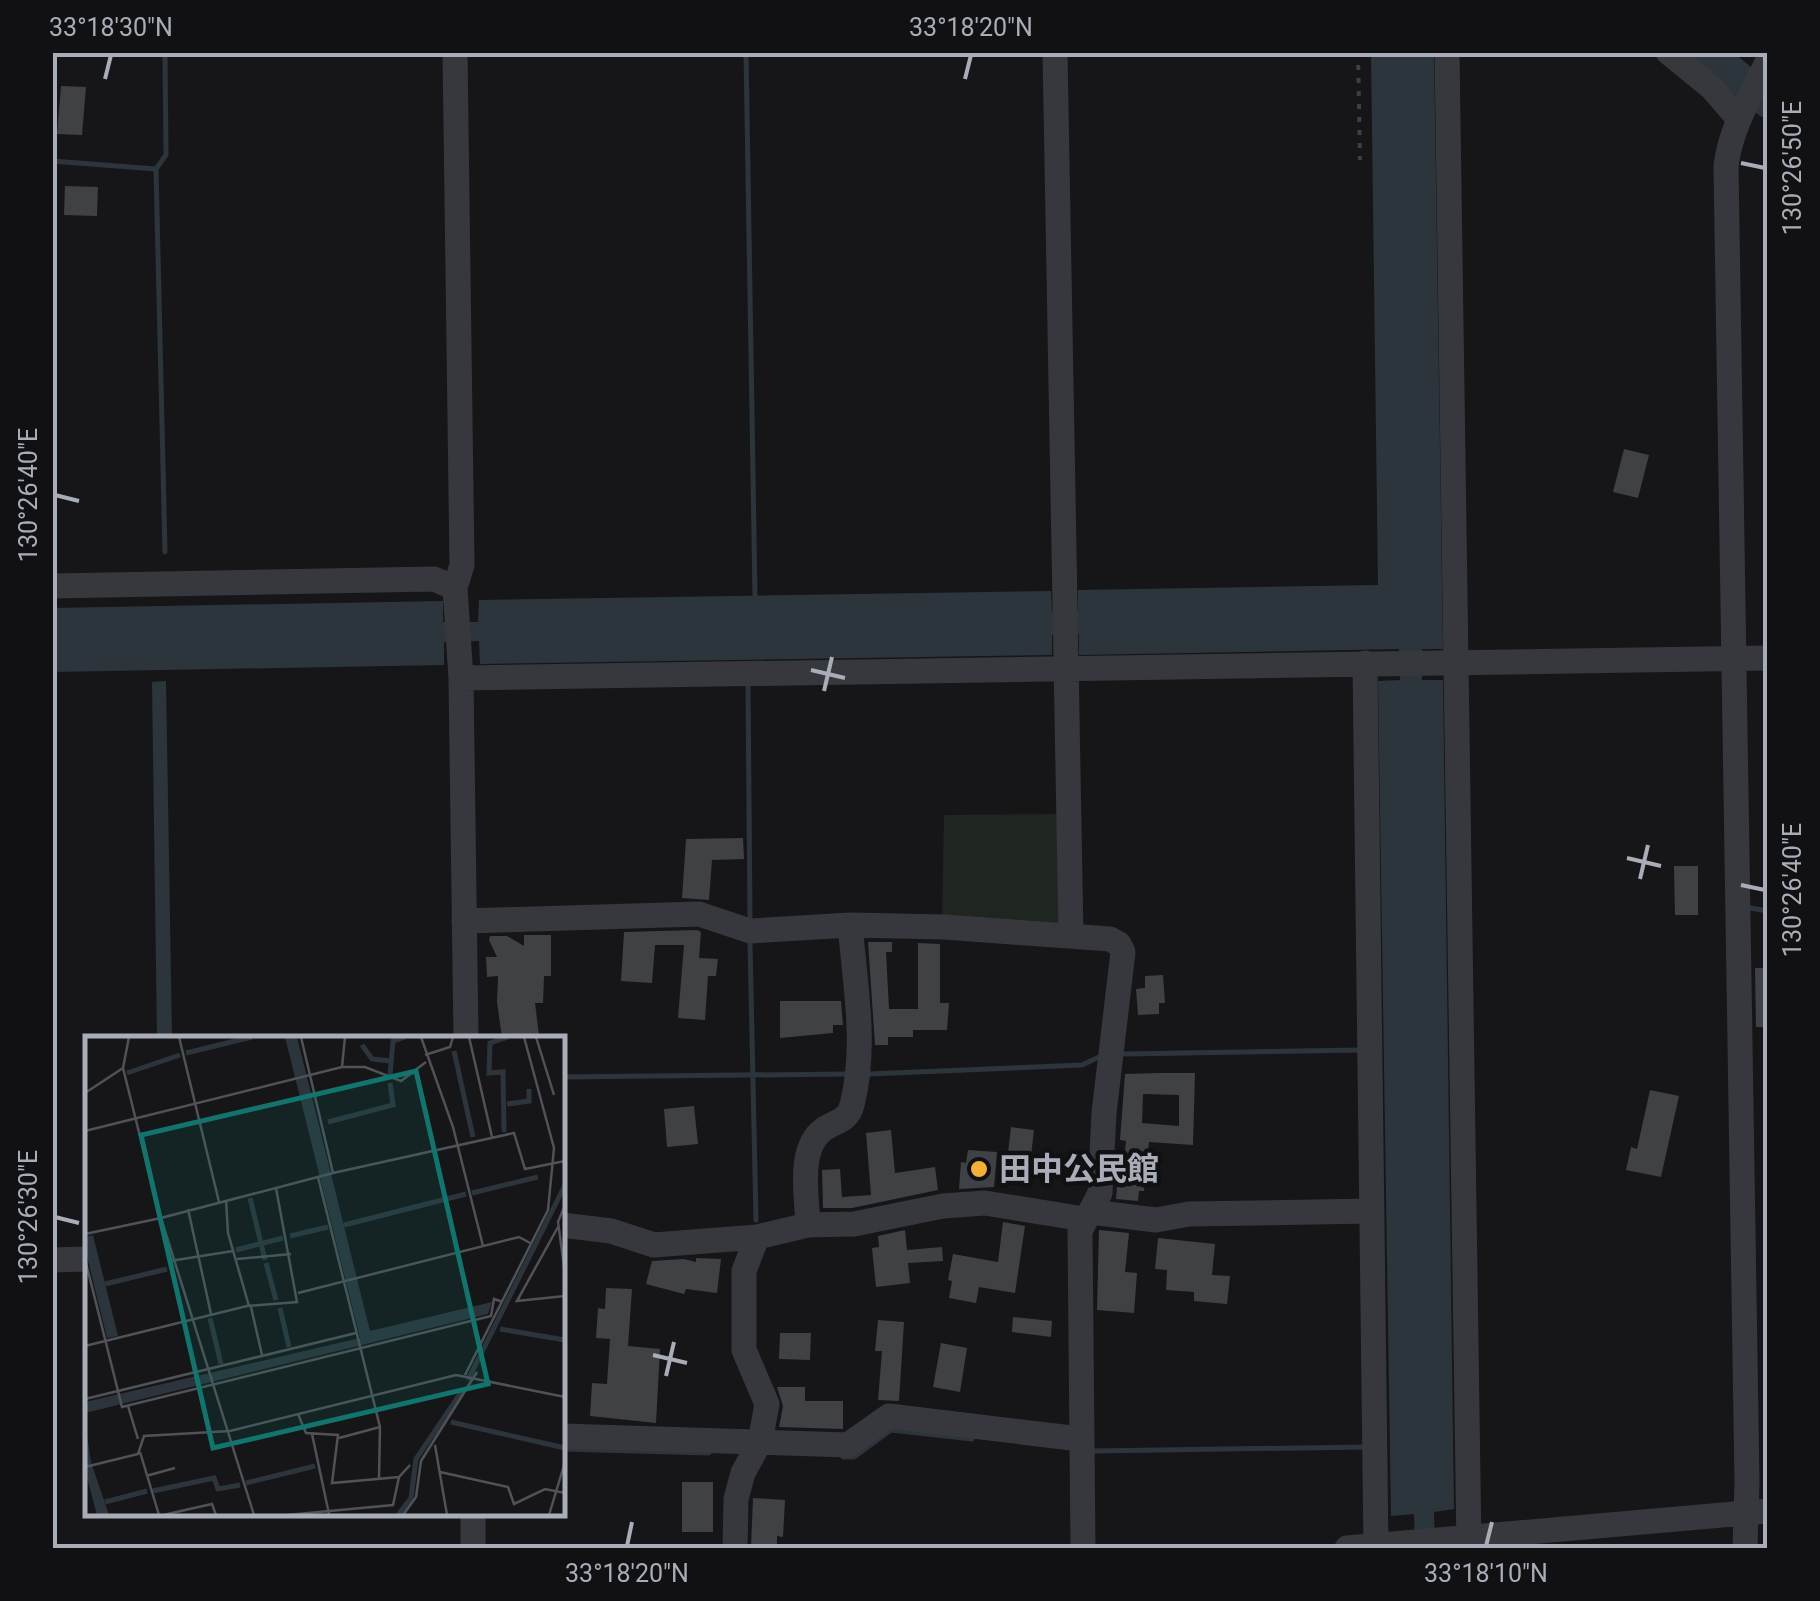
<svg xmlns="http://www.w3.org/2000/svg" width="1820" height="1601" viewBox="0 0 1820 1601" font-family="Roboto,'Noto Sans JP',sans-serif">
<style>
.green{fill:#1e261f}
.water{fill:#2c353c}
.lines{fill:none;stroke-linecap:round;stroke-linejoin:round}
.stream{stroke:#2c353c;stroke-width:5}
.river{stroke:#2c353c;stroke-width:32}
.building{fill:#404145;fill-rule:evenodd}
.path{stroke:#3d3f44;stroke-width:4;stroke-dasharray:5 8;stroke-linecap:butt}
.minor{stroke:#37383d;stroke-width:25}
.ticks{fill:none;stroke:#a8adb8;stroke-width:4}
.poi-dot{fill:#f2b134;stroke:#111113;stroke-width:4}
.labels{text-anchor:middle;stroke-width:9;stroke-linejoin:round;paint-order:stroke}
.poi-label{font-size:32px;font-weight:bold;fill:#a8adb8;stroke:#111113;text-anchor:start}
.inset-river{fill:none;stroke:#2c353c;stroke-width:5}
.inset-road{fill:none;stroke:#505258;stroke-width:2.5}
.view{fill:#0f766e;fill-opacity:0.15;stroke:#0f766e;stroke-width:5}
.inset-edge{fill:none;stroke:#a8adb8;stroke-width:5}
.neatline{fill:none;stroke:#a8adb8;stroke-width:4}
.ticks-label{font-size:25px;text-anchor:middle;fill:#a8adb8}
</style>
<rect width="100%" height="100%" fill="#161618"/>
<path class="green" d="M1057 814 1059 928 942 919 944 815Z"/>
<path class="water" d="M1371 53H1434L1443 649H1422V680H1443L1454 1509 1434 1512 1435 1548H1415L1414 1514 1391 1516 1378 681 1400 680 1399 649 1079 655V634L1052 635V655L480 664 479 641 444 642V665L53 672 52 608 443 601V622H478L479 600 1051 591 1052 611H1078V590L1378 585Z
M166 681 172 1038H157L152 682Z"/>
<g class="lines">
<path class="stream" d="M746 52 755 596
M52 161 156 169 165 552
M156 169 166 155 165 52
M748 684 750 917
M1750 908 1768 911
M750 944 756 1220
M1124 1054 1359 1050
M869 1074 1082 1065 1103 1055
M562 1077 847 1074
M562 1449 709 1453
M1093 1451 1365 1447
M843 1457H854L891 1430 972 1439"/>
<path class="river" d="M1708 52 1768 102"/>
</g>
<path class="building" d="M61 86 86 87 82 135 57 134Z
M65 186 98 187 97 216 64 215Z
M1624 449 1649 455 1638 498 1613 492Z
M743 838 744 859 712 860 709 900 682 898 686 839Z
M1674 866H1698V915H1675Z
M697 930 701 932 699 958 718 959 716 976H708L705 1020 678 1018 684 945H655L652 983 621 981 624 932Z
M524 935H551V976H544L543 1003H535L539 1035H534V1038H502L497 1002 498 976 487 977 486 957H497L489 940 490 936H507L524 946Z
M868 942H892V952H886L889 1009H918V943L940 944V1003H949L947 1030H913V1037H888V1045H875Z
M1755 968H1768V1027H1756Z
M1163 975 1165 1003H1159V1014L1138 1015 1136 989 1145 988V976Z
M780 1001H841L843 1025H833V1033L780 1038Z
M1160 1073H1195L1193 1145 1149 1142 1144 1191H1139L1138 1201 1116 1199 1117 1187H1121L1126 1141 1120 1140 1125 1074ZM1143 1094 1179 1095V1126L1142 1123Z
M1650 1090 1679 1096 1661 1177 1626 1170 1631 1147 1637 1149Z
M694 1106 698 1144 667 1147 664 1109Z
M1011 1127 1034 1130 1030 1164 1007 1162Z
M891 1130 895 1173 935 1167 938 1190 852 1208H823L822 1170 840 1169 842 1197 871 1195 866 1133Z
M968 1150 997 1152 994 1187 959 1189 961 1162 966 1163Z
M1003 1222 1025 1226 1015 1293 979 1287 976 1303 949 1298 952 1281 948 1280 953 1254 998 1262Z
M905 1230 907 1250 942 1247 943 1261 908 1263 910 1283 876 1287 872 1248 879 1247 878 1236Z
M1099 1230 1129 1233 1125 1272 1137 1273 1134 1313 1097 1310Z
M1158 1238 1215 1244 1212 1275 1230 1276 1227 1304 1194 1301V1292L1166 1290 1167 1270 1155 1269Z
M696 1258 721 1259 717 1293 686 1289 684 1294 646 1284 652 1261 684 1259 696 1262Z
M606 1288 632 1289 628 1346 660 1349 656 1423 590 1416 592 1383 607 1384 610 1339 596 1338 598 1308 605 1309Z
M1013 1317 1052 1321 1051 1337 1012 1332Z
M878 1320 904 1322 899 1401 878 1400 882 1351H875Z
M780 1333H811L810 1360 779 1359Z
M941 1343 967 1348 960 1392 933 1387Z
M777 1387H805V1401H843V1429L779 1427 783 1406Z
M682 1482H713V1532H682Z
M753 1498 785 1500 783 1537 777 1536V1548H751Z"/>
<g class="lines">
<path class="path" d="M1358 52 1360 160"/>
<path class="minor" d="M455 52 462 565 455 588
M1055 52 1071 936
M1447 52 1469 1548
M1668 52 1712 88 1738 118
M52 586 434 579 455 588 461 678 466 1038
M1365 663 1376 1548
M461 678 1768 658
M464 921 699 914 750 931 850 925 944 927 1110 939 1119 944 1123 952 1104 1113 1100 1193 1080 1231 1083 1548
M1091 1212 1156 1220 1189 1214 1372 1211
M562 1225 611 1231 654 1245 757 1237 808 1225 854 1224 943 1206 985 1203 1084 1219
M808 1225C807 1197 797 1148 824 1129 836 1121 848 1121 852 1105 867 1046 855 984 850 925
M52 1260 88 1259
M562 1436 848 1445 889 1416 1080 1439
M473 1514V1548
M735 1548 736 1499 743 1473 760 1442 767 1404 744 1350V1271L757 1237
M1347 1548 1768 1511
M1745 1548 1747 1482 1726 166C1731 126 1751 96 1768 60"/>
</g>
<path class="ticks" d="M105 79 111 55M965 79 971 55M1741 163 1765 168M55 495 79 501M811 670 845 678M824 691 832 657M1627 858 1661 866M1640 879 1648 845M1741 885 1765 890M55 1217 79 1223M653 1355 687 1363M666 1376 674 1342M627 1546 632 1522M1486 1546 1492 1522"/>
<circle class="poi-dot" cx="979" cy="1169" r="10"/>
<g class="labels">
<g class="poi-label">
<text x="999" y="1180">田中公民館</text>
</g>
</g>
<g transform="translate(85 1036)">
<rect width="480" height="480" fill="#161618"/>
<path d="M200 1H212L285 295 407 266 403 278 0 377V366L275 302ZM8 199 33 300 22 302 0 212V201ZM0 385 6 426 24 479H12L0 434Z" fill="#2c353c"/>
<path class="inset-river" d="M277 9 287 23 305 25M369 15 388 101M101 17 167 1M42 37 95 19M305 39 308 5 320 1M422 68 444 65V53M243 86 308 69 305 47M419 96 418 36 404 37 405 7 423 1M387 157 453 141M165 162 180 224M259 189 381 158M205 200 243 191M151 214 198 202M181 227 191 264M20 248 82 233M195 272 204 311M125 282 136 328M415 293 480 304M383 344 480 149M366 386 480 412M161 447 230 430M68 455 129 442 133 453 155 449M20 466 62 455M313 479 326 462 331 423 377 355"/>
<path class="inset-road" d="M94 1 134 166M336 1 368 91 398 210M384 1 407 101M451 1 469 59M340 19 365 11 368 1M257 31 260 1M38 32 75 181M0 57 38 32 44 1M0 95 257 31H280L316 45 341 26M248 137 429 97 440 133 480 125M233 141 295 391 294 442M141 164 143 197 164 270M480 169 473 186 480 238M103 173 126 278M473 191 432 265 480 260M0 198 76 182M0 223 37 371 406 280 409 263 418 266M152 223 206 218M85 225 148 215M213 257 434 201 447 208M166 271 177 319M0 310 162 270 212 266 191 152M380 339 463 174 469 112 439 1M0 363 271 297M43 370 53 403M213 378 221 397 253 399 247 447 314 441 325 429M227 398 244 478M254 402 295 391M350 409 362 479M55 416 74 479M0 431 53 418 59 400 145 395 371 339 480 361M355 436 423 451 429 468 460 453 480 457M61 440 90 432M78 479 127 468 131 479M169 479 76 182 248 137 216 1M202 479 308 469 314 441M318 479 331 461 336 425 392 336M464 479 480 426"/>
<path class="view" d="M331 35 403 348 128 412 56 99Z"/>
<rect width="480" height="480" class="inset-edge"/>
</g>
<rect width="1820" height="1601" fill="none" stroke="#111113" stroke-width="110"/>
<rect x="55" y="55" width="1710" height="1491" class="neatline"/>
<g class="ticks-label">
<text x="111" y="36">33°18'30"N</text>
<text x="971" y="36">33°18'20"N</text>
<text transform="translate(1792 168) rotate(-90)" y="9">130°26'50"E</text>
<text transform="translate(28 495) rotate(-90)" y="9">130°26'40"E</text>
<text transform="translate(1792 890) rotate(-90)" y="9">130°26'40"E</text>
<text transform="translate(28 1217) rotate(-90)" y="9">130°26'30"E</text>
<text x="627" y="1582">33°18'20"N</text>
<text x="1486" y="1582">33°18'10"N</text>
</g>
</svg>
